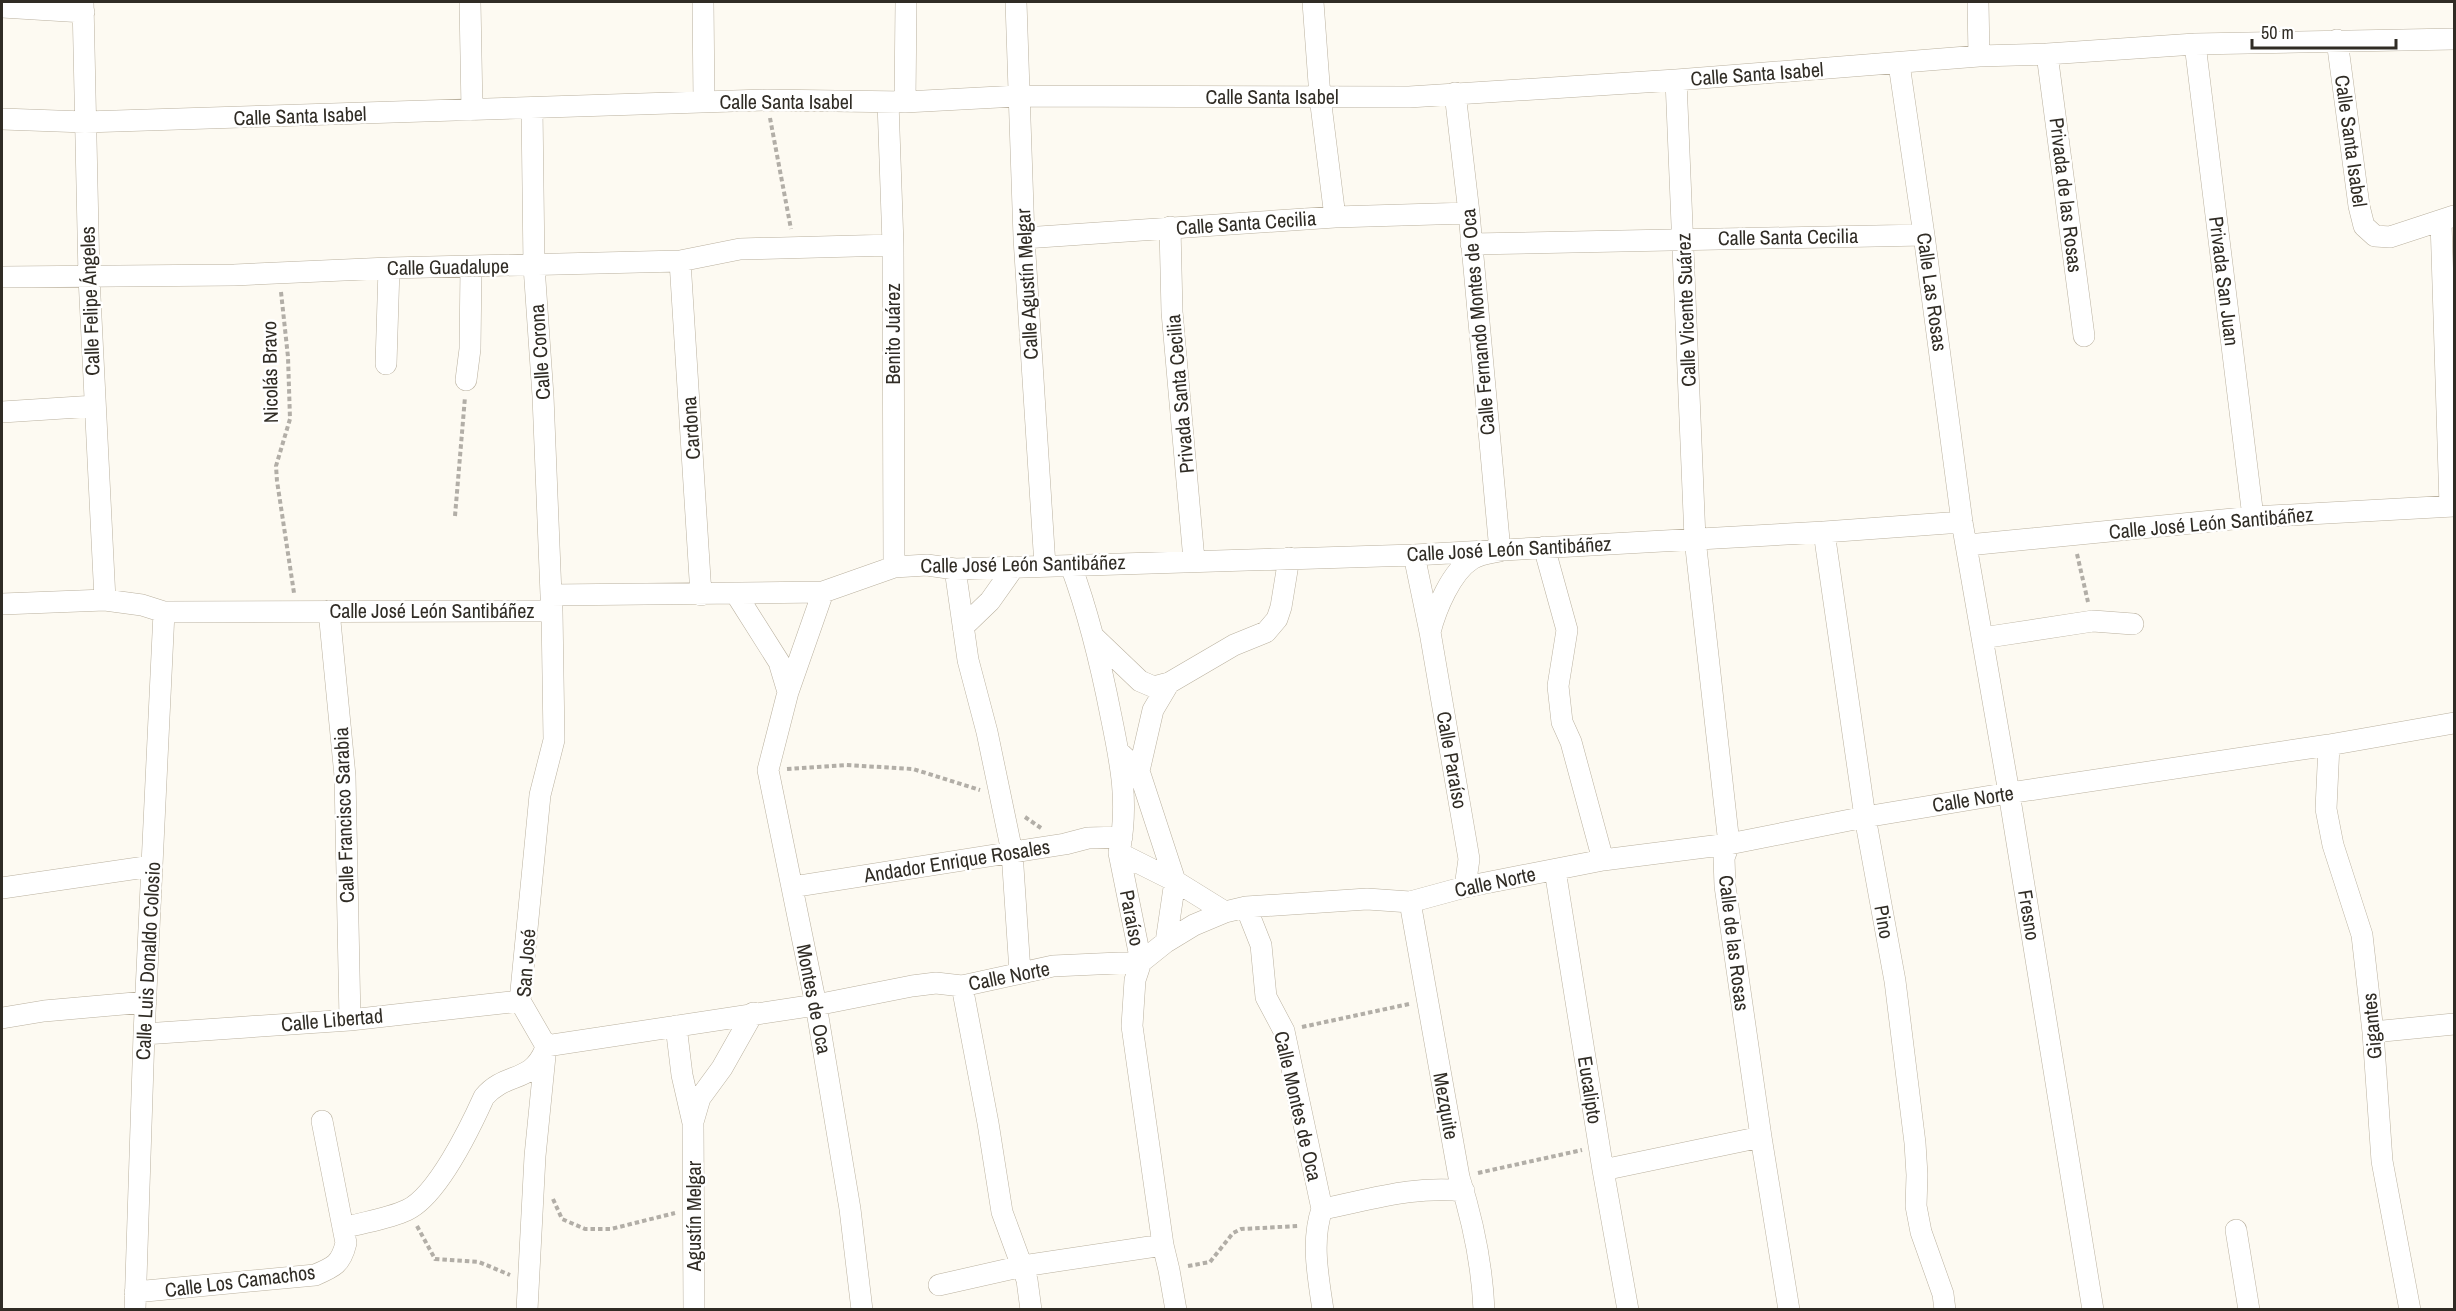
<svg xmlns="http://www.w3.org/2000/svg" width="2456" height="1311" viewBox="0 0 2456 1311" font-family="'Archivo Narrow',sans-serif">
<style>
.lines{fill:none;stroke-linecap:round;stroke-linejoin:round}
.minor-casing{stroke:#bab19f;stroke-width:22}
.path{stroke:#b2aea7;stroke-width:4;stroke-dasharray:4.5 3;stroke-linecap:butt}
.minor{stroke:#fff;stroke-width:21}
.labels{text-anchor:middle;stroke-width:5;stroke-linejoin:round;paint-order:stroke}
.street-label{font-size:20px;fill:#302c25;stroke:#fff}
</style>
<rect width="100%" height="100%" fill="#fdfaf2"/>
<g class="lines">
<g class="minor-casing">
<path id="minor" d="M83 2 89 277 105 600
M470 2 472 110
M703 2 704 102
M1016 2 1024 238 1045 566
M1313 2 1320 97 1335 217
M1978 2 1979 56
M2 7 84 12
M2337 40 2359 206 2364 226 2375 236 2390 237 2454 216
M2195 44 2253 517
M2047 54 2084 336
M1899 64 1924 235 1962 522 2009 793 2093 1310
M1676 80 1695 539 1729 844 1724 858 1725 886 1761 1137 1789 1310
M888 102 893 245 894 567
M905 102 906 2
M532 108 534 266 543 396 551 595
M2 119 85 122 767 100 905 102 1018 96 1409 97 1676 80 1979 56 2047 54 2195 44 2454 39
M2441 221 2450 506
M1170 227 1172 312 1194 560
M1024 238 1335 217 1469 213
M1471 244 1924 235
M680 261 701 595
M2 277 234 275 389 268 680 261 740 249 893 245
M386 364 389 268
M466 380 470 349 471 268
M2 412 95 406
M1824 532 1865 817 1895 981 1915 1143 1917 1175 1916 1206 1921 1232 1943 1294 1945 1310
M1968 545 2253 517 2454 506
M1544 547 1567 630 1558 686 1562 722 1571 742 1603 860
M1414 555 1430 632 1469 859 1465 887
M1071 566C1089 615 1101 665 1111 716 1121 764 1129 804 1119 853L1141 962 1135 980 1132 1026 1163 1245 1169 1270 1176 1310
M955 569 968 660 987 732 1012 852 1020 972
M823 592 788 692 768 770 816 1005 850 1209 862 1310
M736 594 779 662 788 692
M2 604 105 600 142 605 164 612 552 611 551 595 823 592 894 567 927 565 955 569 1414 555 1824 532 1962 522
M329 611 345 776 350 1020
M963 627 990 601 1014 567
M1430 632C1436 609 1451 572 1472 559 1480 554 1491 553 1500 551L1469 213 1455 93
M1095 638 1140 681 1154 687 1169 683 1234 645 1266 632 1277 619 1281 607 1289 558
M1982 638 2093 621 2133 624
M2329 745 2326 809 2333 845 2362 935 2373 1032 2382 1161 2410 1310
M1118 751 1139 771 1175 881 1166 942
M1139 771 1153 710 1169 683
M1119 853 1175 881 1225 912
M1555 870 1603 1170 1628 1310
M792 887 1065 844 1088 838 1122 837
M2 888 152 866
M1410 902 1459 1177C1473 1221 1482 1263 1484 1310
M1246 907 1261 945 1266 997 1284 1031 1322 1209C1311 1241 1318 1276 1323 1310
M962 986 988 1123 1002 1212 1027 1280 1031 1310
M2 1018 44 1011 146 1002
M676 1026 682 1075 693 1123 694 1310
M2373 1032 2454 1024
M144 1034 350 1020 520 1001
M546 1046 816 1005 912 986 936 983 962 986 1053 966 1141 962 1166 942 1194 925 1225 912 1246 907 1367 899 1410 902 1465 887 1603 860 1729 844 1865 817 2009 793 2329 745 2454 723
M693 1122 700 1098 722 1068 753 1013
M1603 1170 1761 1137
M1322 1209C1369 1200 1416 1185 1464 1191
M344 1228C364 1222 388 1219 407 1210 437 1196 470 1128 484 1097 506 1071 531 1084 545 1050
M2236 1230 2249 1310
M939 1285 1023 1266 1163 1245
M135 1292 315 1275C334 1267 341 1264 346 1243L322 1121
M135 1310 144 1034 164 612
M527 1310 535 1156 546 1046 520 1001 540 795 554 740 552 611"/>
</g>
<path class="path" d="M770 118 791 229
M281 292 288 357 290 419 276 466 277 481 294 593
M455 516 465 397
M2077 554 2088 602
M787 769 846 765 913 769 980 790
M1025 817 1041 828
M1302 1027 1409 1004
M1478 1173 1582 1150
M553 1199 562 1219 585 1229H611L675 1213
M417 1226 435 1259 479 1262 510 1275
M1188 1266 1210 1262 1233 1233 1241 1229 1299 1226"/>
<use href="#minor" class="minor"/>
</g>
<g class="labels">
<g class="street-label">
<text transform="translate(1757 74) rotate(-4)" y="7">Calle Santa Isabel</text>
<text x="1272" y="104">Calle Santa Isabel</text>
<text x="786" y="109">Calle Santa Isabel</text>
<text transform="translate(300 116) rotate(-2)" y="7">Calle Santa Isabel</text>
<text transform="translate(2351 141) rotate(82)" y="7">Calle Santa Isabel</text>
<text transform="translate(2066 195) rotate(83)" y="7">Privada de las Rosas</text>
<text transform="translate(1246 223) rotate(-4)" y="7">Calle Santa Cecilia</text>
<text transform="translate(1788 237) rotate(-1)" y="7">Calle Santa Cecilia</text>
<text transform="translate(448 267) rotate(-1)" y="7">Calle Guadalupe</text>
<text transform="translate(2224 281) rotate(83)" y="7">Privada San Juan</text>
<text transform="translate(1027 284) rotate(-93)" y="7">Calle Agustín Melgar</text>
<text transform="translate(1932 292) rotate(82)" y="7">Calle Las Rosas</text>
<text transform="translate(90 301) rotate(-92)" y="7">Calle Felipe Ángeles</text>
<text transform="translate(1686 310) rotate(-92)" y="7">Calle Vicente Suárez</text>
<text transform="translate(1478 322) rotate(-95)" y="7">Calle Fernando Montes de Oca</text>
<text transform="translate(893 334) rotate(-90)" y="7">Benito Juárez</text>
<text transform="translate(540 352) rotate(-94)" y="7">Calle Corona</text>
<text transform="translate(270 372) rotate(-91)" y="7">Nicolás Bravo</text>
<text transform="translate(1180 394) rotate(-95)" y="7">Privada Santa Cecilia</text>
<text transform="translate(691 428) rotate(-94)" y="7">Cardona</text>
<text transform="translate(2211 523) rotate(-5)" y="7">Calle José León Santibáñez</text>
<text transform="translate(1509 549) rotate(-3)" y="7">Calle José León Santibáñez</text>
<text transform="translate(1023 564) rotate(-1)" y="7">Calle José León Santibáñez</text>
<text x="432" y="618">Calle José León Santibáñez</text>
<text transform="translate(1452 760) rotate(80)" y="7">Calle Paraíso</text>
<text transform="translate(1973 799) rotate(-9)" y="7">Calle Norte</text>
<text transform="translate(344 815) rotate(-92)" y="7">Calle Francisco Sarabia</text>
<text transform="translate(957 861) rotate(-9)" y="7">Andador Enrique Rosales</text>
<text transform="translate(1495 882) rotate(-12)" y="7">Calle Norte</text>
<text transform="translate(2029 915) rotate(81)" y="7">Fresno</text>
<text transform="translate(1132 918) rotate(79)" y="7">Paraíso</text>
<text transform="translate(1884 922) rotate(80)" y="7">Pino</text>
<text transform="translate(1734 943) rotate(83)" y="7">Calle de las Rosas</text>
<text transform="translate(148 961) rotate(-87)" y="7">Calle Luis Donaldo Colosio</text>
<text transform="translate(526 963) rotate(-86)" y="7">San José</text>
<text transform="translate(1009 976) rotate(-11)" y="7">Calle Norte</text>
<text transform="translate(814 999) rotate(79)" y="7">Montes de Oca</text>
<text transform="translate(332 1020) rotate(-5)" y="7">Calle Libertad</text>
<text transform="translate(2372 1026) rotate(-95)" y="7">Gigantes</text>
<text transform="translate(1590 1090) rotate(81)" y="7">Eucalipto</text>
<text transform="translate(1298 1106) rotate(77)" y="7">Calle Montes de Oca</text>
<text transform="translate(1446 1106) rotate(80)" y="7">Mezquite</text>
<text transform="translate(694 1216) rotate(-90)" y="7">Agustín Melgar</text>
<text transform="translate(240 1281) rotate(-7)" y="7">Calle Los Camachos</text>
</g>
</g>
<rect width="2456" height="1311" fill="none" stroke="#302c25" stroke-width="6"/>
<path d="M2252 39v9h144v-9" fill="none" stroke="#302c25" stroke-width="3"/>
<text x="2261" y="39" font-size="18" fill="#302c25" stroke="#ffffff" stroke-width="4.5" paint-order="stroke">50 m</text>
</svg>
